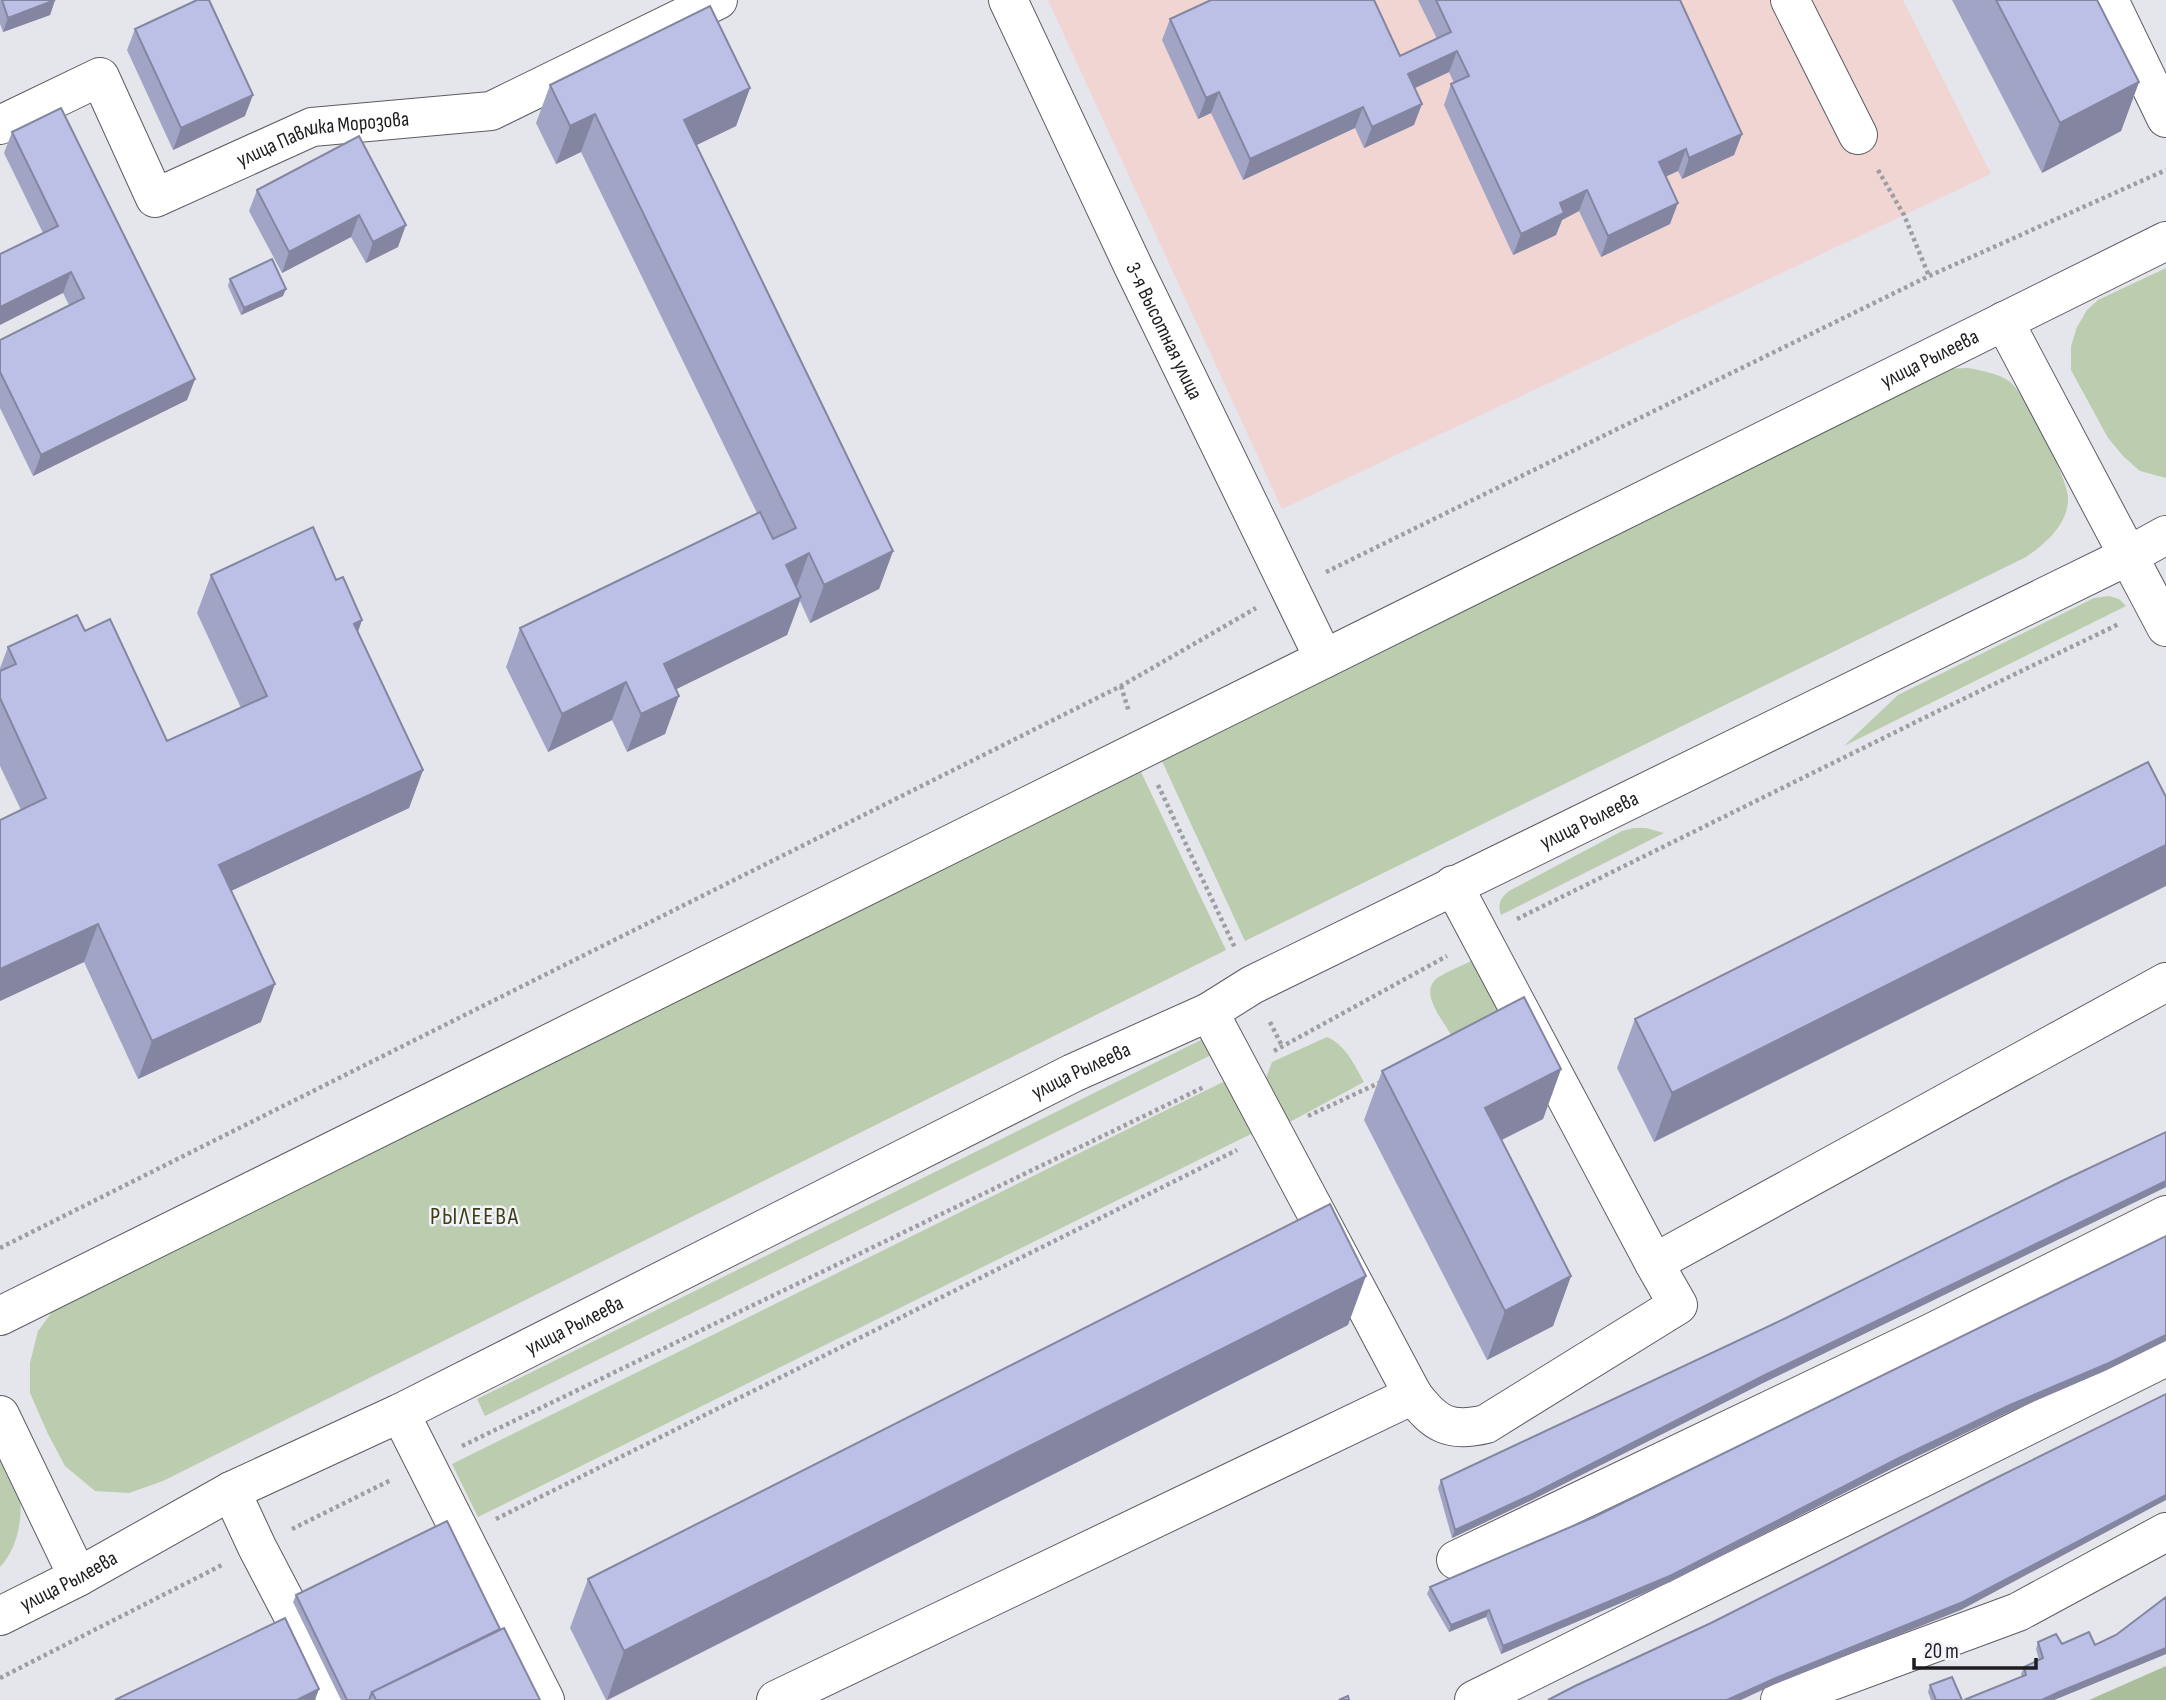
<svg xmlns="http://www.w3.org/2000/svg" width="2166" height="1700" viewBox="0 0 2166 1700" font-family="'Sofia Sans Condensed',sans-serif">
<style>
.education{fill:#f0d5d2}
.green{fill:#bbcdae}
.forest{fill:#aabe9b}
.lines{fill:none;stroke-linecap:round;stroke-linejoin:round}
.minor-casing{stroke:#5c5c62;stroke-width:40}
.major-casing{stroke:#5c5c62;stroke-width:40}
.path{stroke:#9d9da2;stroke-width:4.5;stroke-dasharray:3.5 3.5;stroke-linecap:butt}
.minor{stroke:#fff;stroke-width:38}
.major{stroke:#fff;stroke-width:38}
.wall{fill:#a2a4c6}
.shaded-wall{fill:#8486a1}
.building{fill:#bcbfe6;stroke:#8486a1;stroke-width:2}
.labels{text-anchor:middle;stroke-width:5;stroke-linejoin:round;paint-order:stroke}
.street-label{font-size:21px;fill:#1d1d20;stroke:#f2f3fa}
.quarter-label{font-size:24px;letter-spacing:2px;fill:#3c3b11;stroke:#f2f3fa}
</style>
<rect width="100%" height="100%" fill="#e5e6ec"/>
<path class="education" d="M1048 0H1903L1991 174 1282 509Z"/>
<path class="green" d="M2166 268V478L2140 471 2124 457 2108 438 2071 370V346L2077 327 2087 310 2098 300Z
M1968 368C1983 371 1997 373 2009 381 2025 393 2067 477 2068 497 2069 524 2045 544 2026 557L1245 941 1161 759 1940 369Z
M2109 596 2119 599 2126 606 1844 746 1898 695 2094 598Z
M1140 770 1226 950 163 1481 129 1493 95 1491 65 1466 48 1434 30 1393V1363L38 1331 52 1312 76 1294Z
M1634 828H1646L1664 833 1501 915C1497 904 1501 897 1509 891L1622 831Z
M1475 959 1502 1009 1451 1035C1444 1021 1420 995 1435 980 1441 974 1466 964 1475 959Z
M1213 1034 1221 1050 485 1416 477 1399Z
M1327 1037C1347 1046 1354 1065 1364 1082L1286 1124 1266 1078 1272 1062Z
M1235 1076 1261 1129 478 1517 452 1464Z
M0 1441C6 1456 14 1472 18 1488 25 1512 18 1549 0 1567Z"/>
<path class="forest" d="M2166 1666V1700H2089Z"/>
<g class="lines">
<g class="minor-casing">
<g id="minor">
<path id="s1" d="M1008 0 1133 266 1324 659"/>
<path d="M1790 0 1858 135"/>
<path d="M2109 0 2166 118"/>
<path id="s2" d="M0 125 100 77 155 198 312 127 491 111 718 0"/>
<path d="M2004 321 2166 627"/>
<path d="M1654 1263 2166 982"/>
<path d="M1413 1395C1435 1424 1449 1433 1486 1424L1678 1305 1654 1263 1453 885"/>
<path d="M400 1413 545 1700"/>
<path d="M0 1415 78 1577"/>
<path d="M231 1491 257 1547 337 1700"/>
<path d="M1456 1560 1933 1332 2166 1215"/>
<path d="M776 1700 1413 1395 1209 1012"/>
<path d="M1474 1700 2166 1357"/>
<path d="M1780 1700 2018 1612 2166 1532"/>
</g>
</g>
<g class="major-casing">
<g id="major">
<path id="s3" d="M0 1316 2166 241"/>
<path id="s4" d="M0 1616 78 1577 231 1491 400 1413 1073 1073 1209 1012 1252 985 2128 556 2166 535"/>
</g>
</g>
<path class="path" d="M1878 170 1904 215 1929 276
M1326 572 1929 276 2166 170
M1121 686 1129 712
M1158 785 1235 948
M1517 919 1932 714 2119 624
M1270 1022 1282 1046
M1274 1051 1447 956
M1308 1116 1383 1081
M0 1248 1121 686 1256 608
M462 1446 1204 1087
M496 1519 1237 1150
M292 1529 391 1480
M0 1678 222 1565"/>
<use href="#minor" class="minor"/>
<use href="#major" class="major"/>
</g>
<path class="wall" d="M0 0H55L50 15 3 32 0 24Z
M1418 0H1680L1742 134 1734 155 1682 179 1678 171 1666 176 1670 224 1601 257 1579 211 1562 220 1556 235 1513 255 1444 105 1451 84 1454 83 1449 72 1415 88 1414 125 1364 148 1355 128 1243 180 1211 113 1198 119 1162 40 1170 19 1400 56 1437 39Z
M1952 0H2097L2139 82 2121 131 2042 173Z
M135 29 245 116 173 150 127 50Z
M550 85 750 88 736 126 696 145 893 551 879 589 810 623 800 601 787 635 676 689 665 734 627 752 612 720 548 752 506 667 520 628 757 513 581 152 556 164 536 123Z
M12 132 195 379 187 400 33 476 0 408V340L69 305 63 293 43 233 4 153Z
M359 136 398 247 366 263 351 237 282 273 249 211 257 190Z
M230 279 283 296 241 315 228 286Z
M211 575 336 580 362 620 358 632 423 770 409 808 231 891 261 1022 138 1079 84 962 0 1001V820L21 810 0 766V668L8 647 85 631 167 741 241 708 197 613Z
M2148 762 1654 1142 1617 1068 1635 1019Z
M1561 1069 1543 1119 1502 1140 1571 1276 1553 1326 1487 1360 1364 1120 1382 1071Z
M2166 1132V1187L1763 1383 1532 1500 1452 1538 1438 1488 1441 1480 1786 1318Z
M1348 1325 608 1700H606L570 1628 588 1579Z
M2107 1370 2007 1413 1895 1467 1670 1582 1501 1654 1486 1617 1449 1632 1427 1594 1430 1587Z
M296 1595 500 1629 540 1700H341L293 1602Z
M2038 1642 2095 1645 2166 1654 2054 1700 2022 1677 2021 1674 2024 1667 2039 1660 2036 1649Z
M1930 1685 1962 1700H1931L1928 1692Z"/>
<path class="shaded-wall" d="M55 0 50 15 3 32 8 18Z
M1457 51 1449 72 1400 95 1408 74Z
M2139 82 2121 131 2042 173 2060 123Z
M750 88 736 126 670 158 684 120Z
M1219 92 1211 113 1198 119 1206 98Z
M253 95 245 116 173 150 181 128Z
M1422 104 1414 125 1364 148 1372 127Z
M1363 107 1355 128 1243 180 1250 159Z
M595 114 581 152 556 164 570 126Z
M1742 134 1734 155 1682 179 1689 158Z
M1686 149 1678 171 1652 183 1659 162Z
M1587 190 1579 211 1562 220 1556 235 1513 255 1521 234 1560 203Z
M1678 203 1670 224 1601 257 1608 236Z
M359 215 351 237 282 273 289 252Z
M406 225 398 247 366 263 373 242Z
M71 272 63 293 0 325V307Z
M286 289 283 296 241 315 244 308Z
M195 379 187 400 33 476 41 455Z
M893 551 879 589 810 623 824 585Z
M809 553 795 592 786 565Z
M801 597 787 635 650 702 664 664Z
M362 620 348 658 354 624Z
M626 682 612 720 548 752 562 714Z
M679 696 665 734 627 752 641 714Z
M423 770 409 808 205 903 219 865Z
M2166 845V886L1654 1142 1672 1093Z
M98 924 84 962 0 1001V969Z
M275 984 261 1022 138 1079 152 1041Z
M1561 1069 1543 1119 1467 1157 1485 1108Z
M2166 1181V1187L1763 1383 1532 1500 1452 1538 1455 1530 1765 1375Z
M1366 1276 1348 1325 607 1700 624 1651Z
M1571 1276 1553 1326 1487 1360 1505 1311Z
M2166 1335V1341L2107 1370 2007 1413 1895 1467 1670 1582 1501 1654 1503 1646 2010 1405Z
M2166 1495V1500L1961 1610 1773 1685 1741 1700H1727Z
M1489 1610 1486 1617 1449 1632 1451 1625Z
M2166 1648V1654L2054 1700H2042L2059 1692Z
M319 1689 315 1700H297Z"/>
<path class="building" d="M2 0H55L8 18Z
M197 0H209L253 95 181 128 135 29Z
M1211 0H1374L1400 56 1451 32 1436 0H1680L1742 134 1689 158 1686 149 1659 162 1678 203 1608 236 1587 190 1560 203 1564 213 1521 234 1451 84 1469 76 1457 51 1408 74 1422 104 1372 127 1363 107 1250 159 1219 92 1206 98 1170 19Z
M1996 0H2097L2139 82 2060 123Z
M710 6 750 88 684 120 893 551 824 585 809 553 786 565 801 597 664 664 679 696 641 714 626 682 562 714 520 628 760 512 773 539 796 528 595 114 570 126 550 85Z
M61 108 195 379 41 455 0 372V340L84 298 71 272 0 307V254L58 226 12 132Z
M359 136 406 225 373 242 359 215 289 252 257 190Z
M272 259 286 289 244 308 230 279Z
M313 527 336 580 343 577 362 620 354 624 423 770 219 865 275 984 152 1041 98 924 0 969V820L46 798 0 698V671L16 664 8 647 77 615 85 631 110 619 167 741 267 696 211 575Z
M2148 762 2166 797V845L1672 1093 1635 1019Z
M1524 997 1561 1069 1485 1108 1571 1276 1505 1311 1382 1071Z
M2166 1132V1181L1765 1375 1535 1493 1455 1530 1441 1480 1786 1318 2064 1180Z
M1330 1204 1366 1276 624 1651 588 1579Z
M2166 1236V1335L2109 1363 2010 1405 1897 1459 1672 1575 1503 1646 1489 1610 1451 1625 1430 1587 1594 1517Z
M2166 1394V1495L1963 1602 1776 1678 1727 1700H1548L1575 1686 1711 1623 1822 1567 1990 1481Z
M447 1521 500 1629 372 1692 369 1700H347L296 1595Z
M2166 1597V1648L2059 1692 2042 1700H1964L2026 1675 2024 1667 2043 1658 2038 1642 2056 1634 2062 1644 2089 1632 2095 1645 2116 1635Z
M285 1618 319 1689 297 1700H115Z
M504 1628 540 1700H376L372 1692Z
M1952 1677 1962 1700H1936L1930 1685Z
M1348 1696 1349 1700H1339Z"/>
<g class="labels">
<g class="street-label">
<text dy="7" stroke="none"><textPath href="#s2" startOffset="424">улица Павлика Морозова</textPath></text>
<text dy="7" stroke="none"><textPath href="#s1" startOffset="366">3-я Высотная улица</textPath></text>
<text dy="7" stroke="none"><textPath href="#s3" startOffset="2154">улица Рылеева</textPath></text>
<text dy="7" stroke="none"><textPath href="#s4" startOffset="1778">улица Рылеева</textPath></text>
<text dy="7" stroke="none"><textPath href="#s4" startOffset="1211">улица Рылеева</textPath></text>
<text dy="7" stroke="none"><textPath href="#s4" startOffset="644">улица Рылеева</textPath></text>
<text dy="7" stroke="none"><textPath href="#s4" startOffset="77">улица Рылеева</textPath></text>
</g>
<g class="quarter-label">
<text x="475" y="1224">РЫЛЕЕВА</text>
</g>
</g>
<path d="M1914 1658v10h122v-10" fill="none" stroke="#1d1d20" stroke-width="3.5"/>
<text x="1924" y="1658" font-size="21" fill="#1d1d20" stroke="#f2f3fa" stroke-width="5" paint-order="stroke">20 m</text>
</svg>
